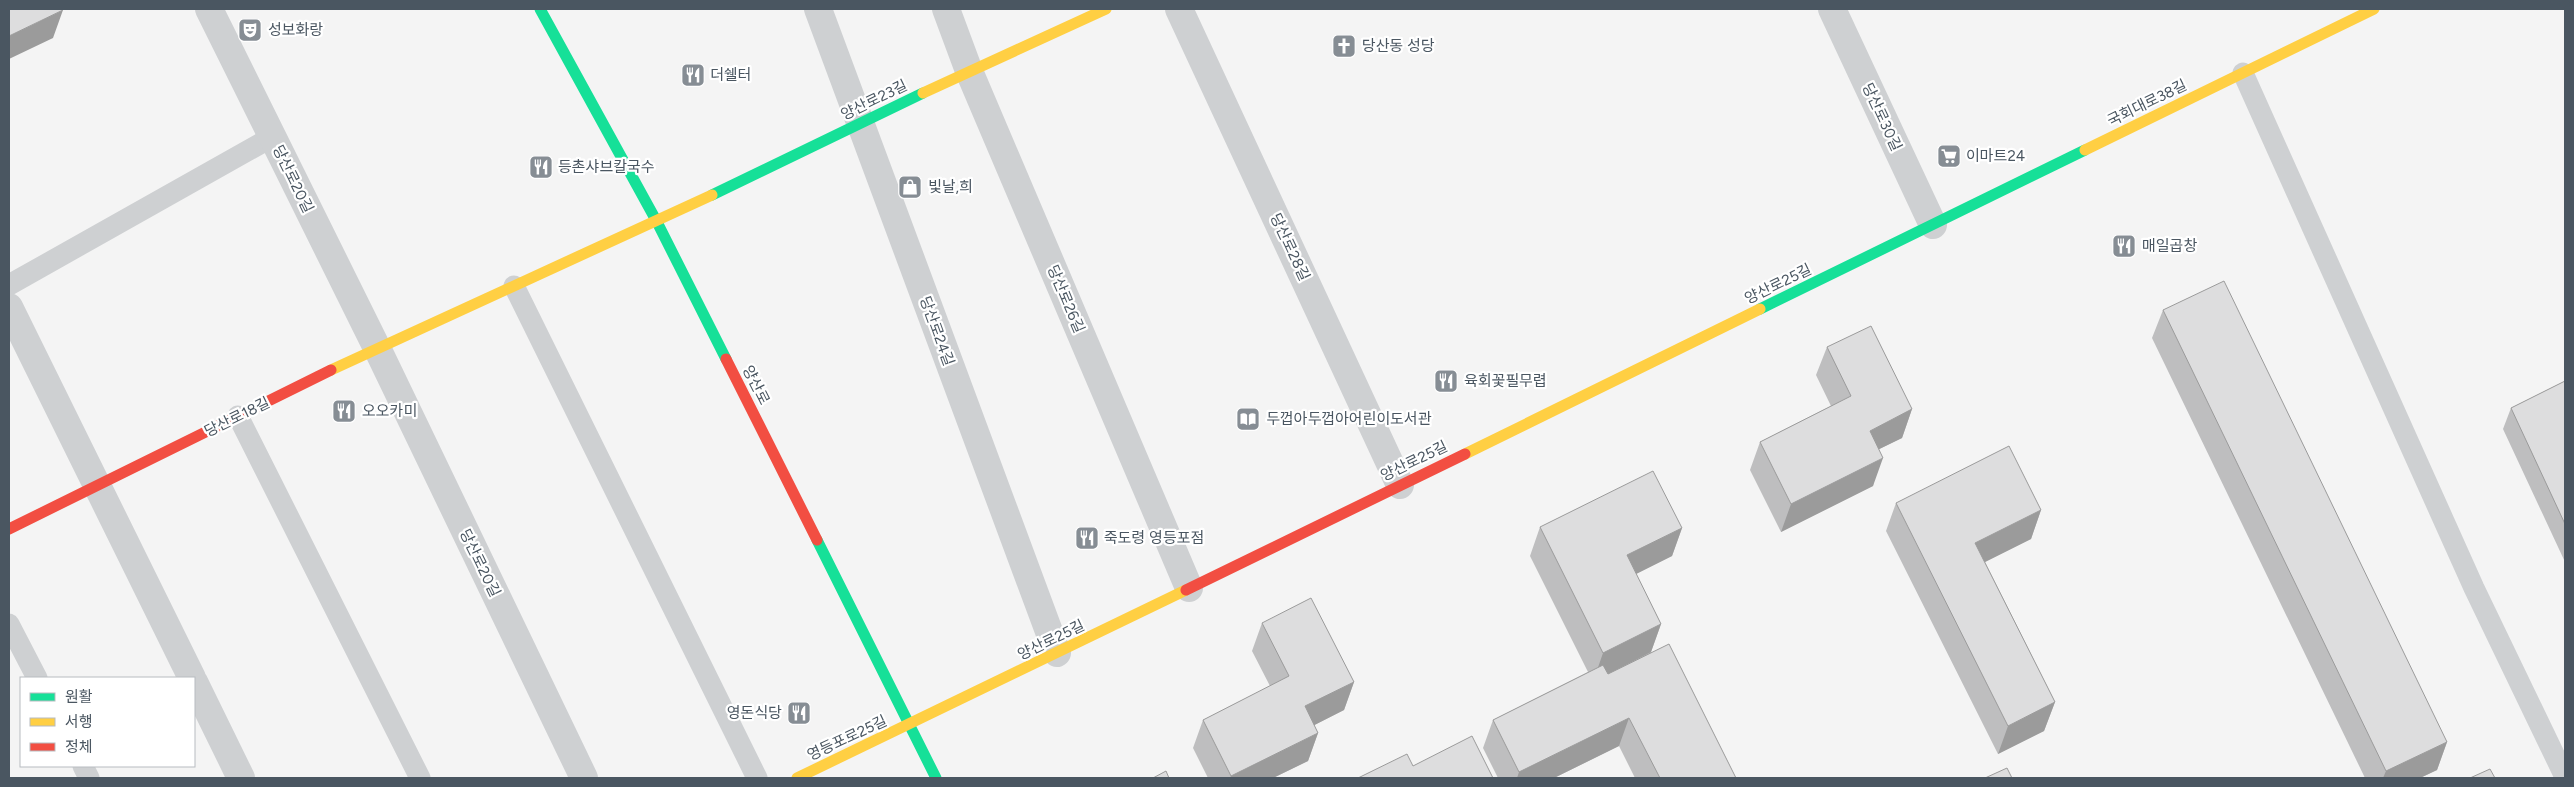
<svg xmlns="http://www.w3.org/2000/svg" width="2574" height="787" viewBox="0 0 2574 787" font-family="Figtree,'Noto Sans KR',sans-serif">
<style>
.lines{fill:none;stroke-linecap:round;stroke-linejoin:round}
.lane{stroke:#ced0d2;stroke-width:21}
.street{stroke:#ced0d2;stroke-width:28}
.fast{stroke:#16e098;stroke-width:11}
.slow{stroke:#ffcf43;stroke-width:11}
.jam{stroke:#f24e42;stroke-width:11}
.wall{fill:#bebebf}
.shaded-wall{fill:#9b9b9b}
.building{fill:#ddddde;stroke:#9b9b9b}
.labels{text-anchor:middle;stroke-width:4.5;stroke-linejoin:round;paint-order:stroke}
.poi-label{font-size:15px;fill:#4a5661;stroke:#fff;text-anchor:start}
.street-label{font-size:15px;fill:#4a5661;stroke:#fff}
</style>
<rect width="100%" height="100%" fill="#f4f4f4"/>
<g class="lines">
<path class="lane" d="M2243 73 2474 588 2565 777
M9 285 272 137
M514 286 757 778
M238 416 420 778
M9 624 37 678
M83 766 89 778"/>
<path class="street" d="M209 9 377 348 584 778
M818 9 1057 653
M946 9 969 71 1189 588
M1179 9 1400 485
M1832 9 1933 225
M9 307 192 678
M194 682 241 778"/>
<path class="fast" d="M540 9 657 222 726 359
M712 195 923 93
M1760 309 2085 150
M817 540 936 778"/>
<path class="slow" d="M923 93 1106 9
M2085 150 2374 9
M331 370 712 195
M1465 454 1760 309
M797 778 1186 590"/>
<path class="jam" d="M726 359 817 540
M9 529 331 370
M1186 590 1465 454"/>
</g>
<path class="wall" d="M2163 310 2447 742 2437 770 2420 778H2365L2152 338Z
M1827 347 1912 409 1902 438 1879 449 1873 486 1781 532 1750 470 1760 442 1831 406 1816 375Z
M2565 381V562L2503 429 2511 408Z
M1896 503 2041 510 2031 539 1985 562 2055 702 2044 731 1998 754 1886 531Z
M1540 527 1682 528 1672 556 1636 574 1661 624 1651 652 1736 778H1635L1619 746 1554 778H1498L1483 748 1493 720 1588 672 1530 556Z
M1262 623 1354 682 1344 710 1314 725 1318 733 1308 761 1273 778H1208L1193 748 1203 720 1270 686 1252 651Z"/>
<path class="shaded-wall" d="M63 10 53 38 9 59V36Z
M1912 409 1902 438 1859 459 1870 431Z
M1883 458 1873 486 1781 532 1791 504Z
M2041 510 2031 539 1965 572 1975 543Z
M1682 528 1672 556 1616 584 1627 555Z
M1661 624 1651 652 1593 682 1603 653Z
M1354 682 1344 710 1295 735 1305 706Z
M2055 702 2044 731 1998 754 2008 726Z
M1629 718 1619 746 1554 778H1517L1519 772Z
M1318 733 1308 761 1273 778H1230L1231 776Z
M2447 742 2437 770 2420 778H2383L2386 771Z"/>
<path class="building" d="M9 9H63V10L9 36Z
M2224 281 2447 742 2386 771 2163 310Z
M1871 326 1912 409 1870 431 1883 458 1791 504 1760 442 1851 396 1827 347Z
M2565 381V524L2511 408Z
M2009 446 2041 510 1975 543 2055 702 2008 726 1896 503Z
M1653 471 1682 528 1627 555 1661 624 1603 653 1540 527Z
M1311 598 1354 682 1305 706 1318 733 1231 776 1203 720 1289 676 1262 623Z
M1669 644 1736 778H1660L1629 718 1519 772 1493 720 1603 665 1608 674Z
M1472 736 1493 778H1358L1407 754 1413 766Z
M2007 768 2012 778H1985Z
M2490 769 2495 778H2470Z
M1166 771 1169 778H1153Z"/>
<defs>
<g id="theatre-square" transform="scale(1.25)"><rect x="-9" y="-9" width="18" height="18" rx="4" fill="#868d94" stroke="#fff"/><path d="M-5-5.5Q0-4 5-5.5V0Q5 5 0 6Q-5 5-5 0ZM-3.3-2.5H-1v1.5H-3.3ZM1-2.5H3.3v1.5H1ZM-2.8 1Q0 5.5 2.8 1Z" fill="#fff"/></g>
<g id="church-square" transform="scale(1.25)"><rect x="-9" y="-9" width="18" height="18" rx="4" fill="#868d94" stroke="#fff"/><path d="M-1.2-6h2.4v3.5h3.3v2.4h-3.3V6h-2.4V-.1h-3.3v-2.4h3.3Z" fill="#fff"/></g>
<g id="restaurant-square" transform="scale(1.25)"><rect x="-9" y="-9" width="18" height="18" rx="4" fill="#868d94" stroke="#fff"/><path d="M-5-6h1v4h1v-4h1v4h1v-4h1v5L-1.5 .5V6h-2V.5L-5-1ZM5-6V6H3V1.5H1.5Q1.5-4 5-6Z" fill="#fff"/></g>
<g id="supermarket-square" transform="scale(1.25)"><rect x="-9" y="-9" width="18" height="18" rx="4" fill="#868d94" stroke="#fff"/><path d="M-6-5.5h2.5l.6 2H6L4.5 2H-2.5L-4.4-4H-6ZM-1.5 3.2a1.3 1.3 0 1 0 .1 0ZM3 3.2a1.3 1.3 0 1 0 .1 0Z" fill="#fff"/></g>
<g id="shop-square" transform="scale(1.25)"><rect x="-9" y="-9" width="18" height="18" rx="4" fill="#868d94" stroke="#fff"/><path d="M-5-2.5h2.3a2.7 3.5 0 0 1 5.4 0H5L5.5 6h-11ZM-1.5-2.5h3a1.5 2.3 0 0 0-3 0Z" fill="#fff"/></g>
<g id="library-square" transform="scale(1.25)"><rect x="-9" y="-9" width="18" height="18" rx="4" fill="#868d94" stroke="#fff"/><path d="M-6-4Q-3-5.5-.7-3.5V5Q-3 3-6 4ZM6-4Q3-5.5 .7-3.5V5Q3 3 6 4Z" fill="#fff"/></g>
</defs>
<g fill-rule="evenodd">
<use href="#theatre-square" x="250" y="30"/>
<use href="#church-square" x="1344" y="46"/>
<use href="#restaurant-square" x="693" y="75"/>
<use href="#supermarket-square" x="1949" y="156"/>
<use href="#restaurant-square" x="541" y="167"/>
<use href="#shop-square" x="910" y="187"/>
<use href="#restaurant-square" x="2124" y="246"/>
<use href="#restaurant-square" x="1446" y="381"/>
<use href="#restaurant-square" x="344" y="411"/>
<use href="#library-square" x="1248" y="419"/>
<use href="#restaurant-square" x="1087" y="538"/>
<use href="#restaurant-square" x="799" y="713"/>
</g>
<g class="labels">
<g class="poi-label">
<text x="268" y="35">성보화랑</text>
<text x="1362" y="51">당산동 성당</text>
<text x="710" y="80">더쉘터</text>
<text x="1966" y="161">이마트24</text>
<text x="558" y="172">등촌샤브칼국수</text>
<text x="928" y="192">빛날,희</text>
<text x="2142" y="251">매일곱창</text>
<text x="1464" y="386">육회꽃필무렵</text>
<text x="362" y="416">오오카미</text>
<text x="1266" y="424">두껍아두껍아어린이도서관</text>
<text x="1104" y="543">죽도령 영등포점</text>
<text x="782" y="718" text-anchor="end">영돈식당</text>
</g>
<g class="street-label">
<text transform="translate(874 100) rotate(-26)" y="5">양산로23길</text>
<text transform="translate(2147 103) rotate(-26)" y="5">국회대로38길</text>
<text transform="translate(1882 117) rotate(65)" y="5">당산로30길</text>
<text transform="translate(293 179) rotate(64)" y="5">당산로20길</text>
<text transform="translate(1290 247) rotate(65)" y="5">당산로28길</text>
<text transform="translate(1778 284) rotate(-26)" y="5">양산로25길</text>
<text transform="translate(1066 299) rotate(67)" y="5">당산로26길</text>
<text transform="translate(937 331) rotate(70)" y="5">당산로24길</text>
<text transform="translate(756 385) rotate(63)" y="5">양산로</text>
<text transform="translate(237 417) rotate(-26)" y="5">당산로18길</text>
<text transform="translate(1414 461) rotate(-26)" y="5">양산로25길</text>
<text transform="translate(480 563) rotate(64)" y="5">당산로20길</text>
<text transform="translate(1051 640) rotate(-26)" y="5">양산로25길</text>
<text transform="translate(847 738) rotate(-25)" y="5">영등포로25길</text>
</g>
</g>
<rect width="2574" height="787" fill="none" stroke="#4a5661" stroke-width="20"/>
<rect x="20" y="677" width="175" height="90" fill="#ffffff" stroke="#b7bbc0"/>
<rect x="30" y="693" width="25" height="8" fill="#16e098" stroke="#b7bbc0"/>
<text x="65" y="702" font-size="15" fill="#4a5661">원활</text>
<rect x="30" y="718" width="25" height="8" fill="#ffcf43" stroke="#b7bbc0"/>
<text x="65" y="727" font-size="15" fill="#4a5661">서행</text>
<rect x="30" y="743" width="25" height="8" fill="#f24e42" stroke="#b7bbc0"/>
<text x="65" y="752" font-size="15" fill="#4a5661">정체</text>
</svg>
